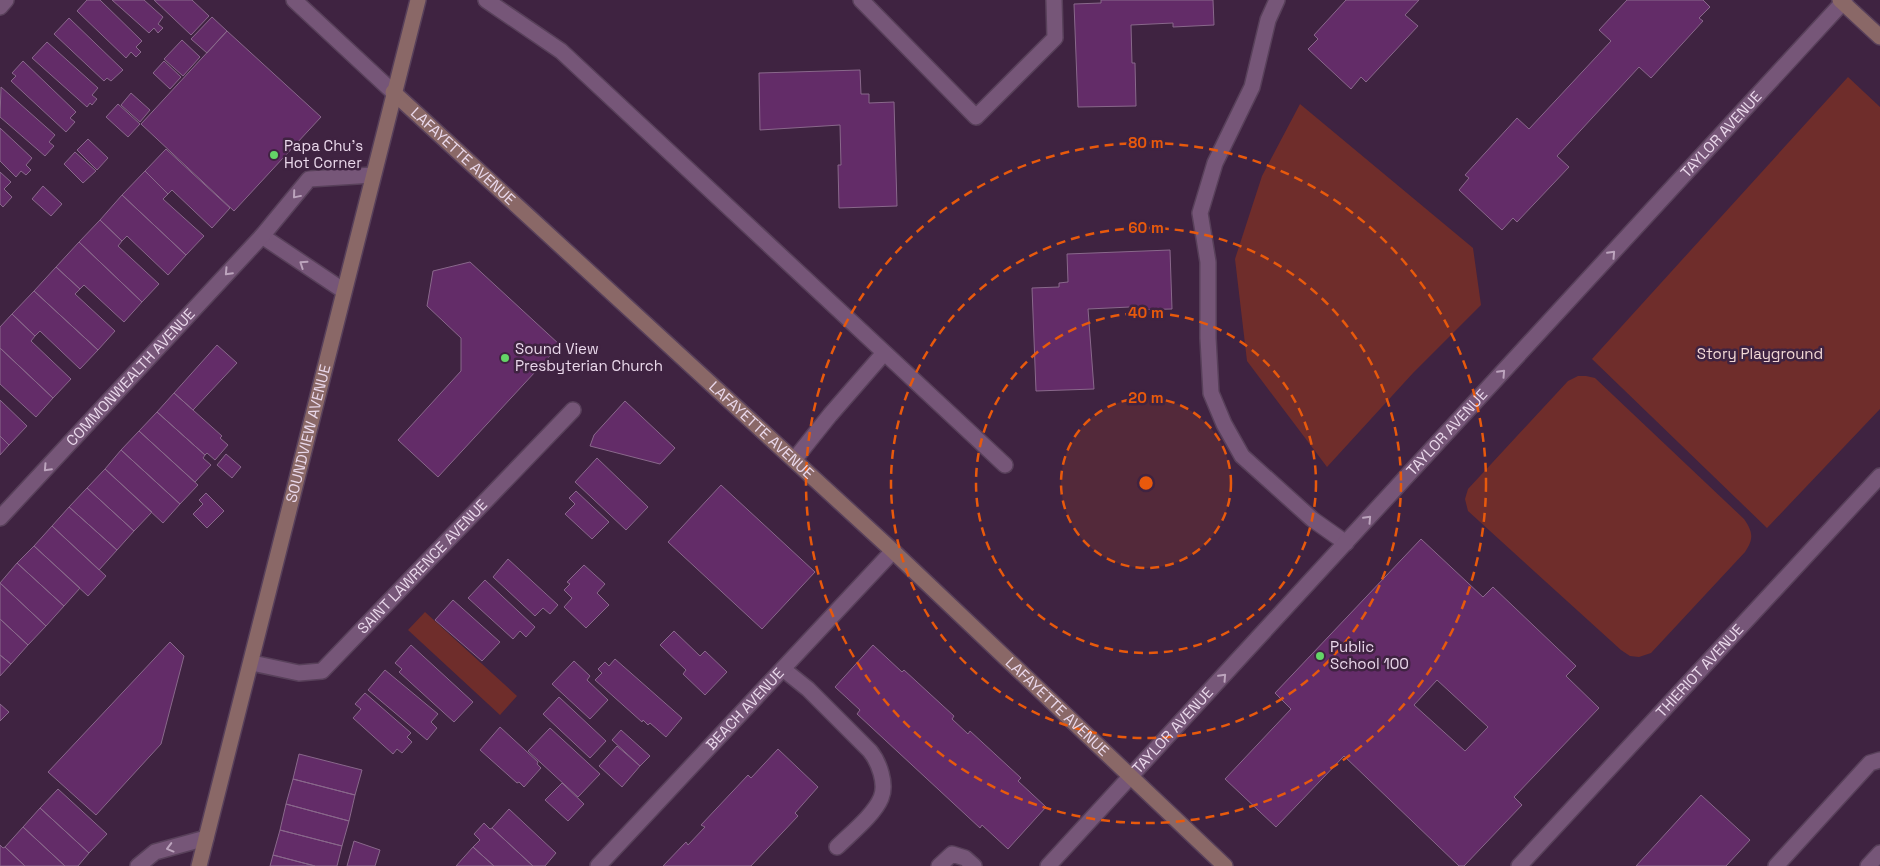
<svg xmlns="http://www.w3.org/2000/svg" width="1880" height="866" viewBox="0 0 1880 866" font-family="'Space Grotesk',sans-serif">
<style>
.green{fill:#6f2d2b}
.building{fill:#632c68;stroke:#89688b;fill-rule:evenodd}
.lines{fill:none;stroke-linecap:round;stroke-linejoin:round}
.lane-casing{stroke:#58405a;stroke-width:18}
.street-casing{stroke:#58405a;stroke-width:18}
.secondary-casing{stroke:#58405a;stroke-width:18}
.lane{stroke:#765678;stroke-width:15}
.street{stroke:#765678;stroke-width:15}
.secondary{stroke:#8a6867;stroke-width:15}
.oneway{stroke:#bca4bd}
.ring{fill:none;stroke:#e8590c;stroke-width:2.5;stroke-dasharray:9 6}
.poi-dot{fill:#64d467;stroke:#3f2341;stroke-width:2}
.labels{text-anchor:middle;stroke-width:5;stroke-linejoin:round;paint-order:stroke}
.street-label{font-size:15px;fill:#ead8eb;stroke:#3f2341}
.poi-label{font-size:15px;fill:#ead8eb;stroke:#3f2341;text-anchor:start}
.park-label{font-size:15px;fill:#f2d8d6;stroke:#3f2341}
.centre{fill:#e8590c;stroke:#3f2341;stroke-width:2.5}
.ring-label{font-size:15px;text-anchor:middle;font-weight:bold;fill:#e8590c;stroke:#3f2341;stroke-width:5;stroke-linejoin:round;paint-order:stroke}
</style>
<rect width="100%" height="100%" fill="#3f2341"/>
<path class="green" d="M1848 77 1880 107V409L1767 528 1592 359Z
M1300 104 1473 248 1481 305 1413 373 1327 467 1247 361 1235 259 1262 176Z
M1578 376H1586L1595 378 1744 519C1753 532 1754 539 1745 552L1651 653 1639 657 1630 656 1621 650 1468 511 1465 499 1468 489 1568 381Z
M425 612 517 696 500 715 408 630Z"/>
<path class="building" d="M87 0H100L142 41 136 47 141 52 136 57 131 52 126 58 77 11Z
M112 0H144L163 17 158 24 163 28 158 33 154 28 149 33Z
M154 0H192L209 16 191 35Z
M1101 0H1213L1214 25 1173 27V23L1131 25 1132 63H1135L1136 106 1078 107 1074 4 1101 3Z
M1346 0H1419L1405 15 1418 26 1366 82 1361 77 1351 89 1308 49 1318 39 1314 35Z
M1627 0H1703L1710 7 1699 18 1703 21 1651 78 1639 67 1557 156 1569 167 1517 222 1513 218 1502 230 1459 190 1469 178 1465 175 1517 118 1529 129 1611 41 1599 30Z
M212 17 227 31 207 53 191 39Z
M69 18 123 70 111 81 107 78 104 81 54 34Z
M227 31 321 117 234 211 141 124Z
M182 40 200 57 183 76 164 59Z
M47 42 98 88 92 95 97 99 92 105 90 103 87 107 32 58Z
M23 61 76 112 70 118 75 122 66 132 11 81 16 76 12 73Z
M164 61 181 77 170 89 153 73Z
M860 70 861 94H869V103L894 102 897 206 839 208 838 165H841L840 125 760 130 759 73Z
M1 87 55 135 49 142 54 146 45 156 0 117Z
M131 93 150 110 140 122 121 105Z
M118 104 140 124 128 137 106 117Z
M0 128 32 158 26 165 31 170 26 175 21 171 16 177 0 161Z
M88 139 108 158 97 170 77 150Z
M166 149 230 208 212 228 172 190 168 194 145 171Z
M75 152 96 171 83 183 64 164Z
M145 171 168 194 163 199 204 236 186 255 122 195Z
M0 172 11 182 4 189 12 197 3 207 0 204Z
M43 186 62 204 51 216 32 199Z
M122 195 186 255 168 275 127 236 122 241 100 220Z
M100 220 122 241 118 246 159 284 142 302 79 242Z
M79 242 142 302 124 322 84 285 80 289 56 267Z
M1170 250 1172 309 1130 310V307L1088 309 1094 389 1036 391 1032 288 1059 287V283L1068 282 1067 254Z
M470 262 560 345 438 477 398 440 461 371V338L427 306 433 271Z
M56 267 80 289 75 294 115 331 98 350 34 291Z
M34 291 98 350 80 369 40 331 35 336 12 314Z
M12 314 35 336 31 341 71 379 53 398 0 348V327Z
M217 345 237 363 193 410 174 393Z
M0 348 53 398 36 417 0 384Z
M174 393 222 436 220 438 228 445 215 460 207 453 205 455 157 412Z
M0 400 27 426 9 445 0 436Z
M625 401 675 448 660 464 590 446 594 435Z
M157 412 205 455 203 458 211 465 195 482 139 431Z
M139 431 198 485 180 504 121 450Z
M0 436 9 445 0 455Z
M121 450 180 504 163 523 105 469Z
M226 454 241 467 232 478 217 465Z
M597 458 648 507 626 530 575 482Z
M105 469 152 512 134 531 87 488Z
M721 485 815 572 762 629 668 542Z
M87 488 134 531 117 550 69 507Z
M576 491 609 522 592 539 565 514 575 504 569 498Z
M206 493 224 511 207 528 193 514 203 504 199 500Z
M69 507 117 550 99 570 52 526Z
M52 526 106 576 88 596 34 546Z
M1421 539 1483 597 1493 587 1576 666 1566 676 1599 708 1514 797 1522 805 1464 866H1459L1344 756 1276 827 1225 779 1291 709 1275 693ZM1437 680 1488 727 1465 751 1414 705Z
M34 546 80 588 64 606 17 563Z
M508 559 558 605 550 614 543 608 535 616 493 577Z
M17 563 64 606 46 626 0 583Z
M584 565 605 584 597 593 609 605 586 628 564 607 572 598 564 590 570 584 567 582Z
M485 580 535 627 526 637 520 631 513 639 468 598Z
M0 583 46 626 28 645 0 619Z
M453 600 500 642 482 661 435 620Z
M0 619 28 645 11 664 0 655Z
M674 631 700 656 705 651 727 672 705 695 683 674 686 670 660 645Z
M170 642 184 656 161 744 96 815 48 772Z
M411 645 473 702 454 722 399 672 402 669 395 663Z
M873 645 902 672 904 670 954 716 952 719 968 734 970 731 1021 778 1018 781 1046 807 1008 849 982 825 980 828 857 714 860 710 835 687Z
M0 655 11 664 0 676Z
M615 659 682 718 666 737 650 723 648 725 643 720 642 722 595 680 602 673 598 669 605 662 609 666Z
M574 661 590 676 587 680 608 700 590 719 552 684Z
M385 670 438 714 431 722 437 728 427 740 368 690Z
M365 693 411 733 407 737 412 742 402 753 397 749 393 754 353 718 361 709 355 704Z
M559 697 606 741 590 758 543 714Z
M0 704 9 712 0 721Z
M500 727 538 762 537 764 541 768 524 787 519 782 517 783 480 750Z
M550 728 600 774 578 797 528 751Z
M621 730 650 756 640 766 612 740Z
M617 746 640 766 622 787 599 766Z
M778 749 818 787 795 813 798 816 751 866H663L686 842 688 845 705 827 701 825 748 775 751 778Z
M299 754 362 770 355 795 293 779Z
M293 779 355 795 349 821 286 804Z
M562 783 584 804 568 821 545 800Z
M58 789 107 834 89 853 40 808Z
M1701 795 1750 840 1726 866H1636Z
M286 804 349 821 342 846 280 830Z
M40 808 89 853 78 866H65L23 827Z
M509 809 556 853 545 866H533L492 828Z
M484 823 490 829 492 828 533 866H494L473 847 480 840 474 834Z
M23 827 65 866H25L5 847Z
M280 830 342 846 337 866H315L273 855Z
M354 841 380 850 375 866H347Z
M0 845 3 848 5 847 25 866H0Z
M473 847 494 866H456Z
M273 855 315 866H270Z"/>
<g class="lines">
<g class="lane-casing">
<path id="lane" d="M486 0 561 51 1005 465
M861 0 976 117 1055 38 1054 0
M1277 0 1268 20 1252 87 1215 163 1200 213 1208 262V338L1211 393 1224 424 1242 456 1312 519 1346 543
M794 460 830 415 884 353
M783 669 808 689 870 751C879 762 887 784 881 798 874 815 850 834 837 847
M939 866 952 854 965 858 974 866
M1776 866 1870 763 1880 760
M1868 866 1880 853"/>
</g>
<g class="street-casing">
<g id="street">
<path d="M294 0 393 92"/>
<path d="M0 7 6 0"/>
<path d="M262 236 344 291"/>
<path id="s1" d="M0 518 262 236 309 179 373 175"/>
<path id="s2" d="M252 663 299 673 322 671 573 410"/>
<path d="M138 866 155 852 206 838"/>
<path id="s3" d="M598 866 893 551"/>
<path id="s4" d="M1048 866 1845 0"/>
<path id="s5" d="M1519 866 1880 476"/>
</g>
</g>
<g class="secondary-casing">
<g id="secondary">
<path d="M1840 0 1880 37"/>
<path id="s6" d="M393 92 893 551 1225 866"/>
<path id="s7" d="M199 866 418 0"/>
</g>
</g>
<use href="#lane" class="lane"/>
<use href="#street" class="street"/>
<use href="#secondary" class="secondary"/>
</g>
<defs><path id="oneway-chevron" d="M-2-3.5L2.5 0L-2 3.5" fill="none" stroke-width="1.6" stroke-linecap="round" stroke-linejoin="round" transform="scale(1.25)"/></defs>
<g class="oneway">
<use href="#oneway-chevron" transform="translate(296 195) rotate(130)"/>
<use href="#oneway-chevron" transform="translate(1612 254) rotate(-47)"/>
<use href="#oneway-chevron" transform="translate(303 264) rotate(-146)"/>
<use href="#oneway-chevron" transform="translate(228 272) rotate(133)"/>
<use href="#oneway-chevron" transform="translate(1502 373) rotate(-47)"/>
<use href="#oneway-chevron" transform="translate(47 468) rotate(133)"/>
<use href="#oneway-chevron" transform="translate(1368 519) rotate(-47)"/>
<use href="#oneway-chevron" transform="translate(1223 677) rotate(-47)"/>
<use href="#oneway-chevron" transform="translate(170 848) rotate(165)"/>
</g>
<circle cx="1146" cy="483" r="85" fill="#e8590c" fill-opacity=".12"/>
<g class="ring">
<circle cx="1146" cy="483" r="85"/>
<circle cx="1146" cy="483" r="170"/>
<circle cx="1146" cy="483" r="255"/>
<circle cx="1146" cy="483" r="340"/>
</g>
<g class="poi-dot">
<circle cx="274" cy="155" r="5"/>
<circle cx="505" cy="358" r="5"/>
<circle cx="1320" cy="656" r="5"/>
</g>
<g class="labels">
<g class="street-label">
<text dy="5" stroke="none"><textPath href="#s4" startOffset="994">TAYLOR AVENUE</textPath></text>
<text dy="5" stroke="none"><textPath href="#s6" startOffset="95">LAFAYETTE AVENUE</textPath></text>
<text dy="5" stroke="none"><textPath href="#s1" startOffset="192">COMMONWEALTH AVENUE</textPath></text>
<text dy="5" stroke="none"><textPath href="#s6" startOffset="500">LAFAYETTE AVENUE</textPath></text>
<text dy="5" stroke="none"><textPath href="#s7" startOffset="446">SOUNDVIEW AVENUE</textPath></text>
<text dy="5" stroke="none"><textPath href="#s4" startOffset="589">TAYLOR AVENUE</textPath></text>
<text dy="5" stroke="none"><textPath href="#s2" startOffset="216">SAINT LAWRENCE AVENUE</textPath></text>
<text dy="5" stroke="none"><textPath href="#s5" startOffset="266">THIERIOT AVENUE</textPath></text>
<text dy="5" stroke="none"><textPath href="#s6" startOffset="905">LAFAYETTE AVENUE</textPath></text>
<text dy="5" stroke="none"><textPath href="#s3" startOffset="215">BEACH AVENUE</textPath></text>
<text dy="5" stroke="none"><textPath href="#s4" startOffset="184">TAYLOR AVENUE</textPath></text>
</g>
<g class="poi-label">
<text x="284" y="151">Papa Chu's<tspan x="284" dy="17">Hot Corner</tspan></text>
<text x="515" y="354">Sound View<tspan x="515" dy="17">Presbyterian Church</tspan></text>
<text x="1330" y="652">Public<tspan x="1330" dy="17">School 100</tspan></text>
</g>
<g class="park-label">
<text x="1760" y="359">Story Playground</text>
</g>
</g>
<circle cx="1146" cy="483" r="8" class="centre"/>
<g class="ring-label">
<text x="1146" y="148">80 m</text>
<text x="1146" y="233">60 m</text>
<text x="1146" y="318">40 m</text>
<text x="1146" y="403">20 m</text>
</g>
</svg>
